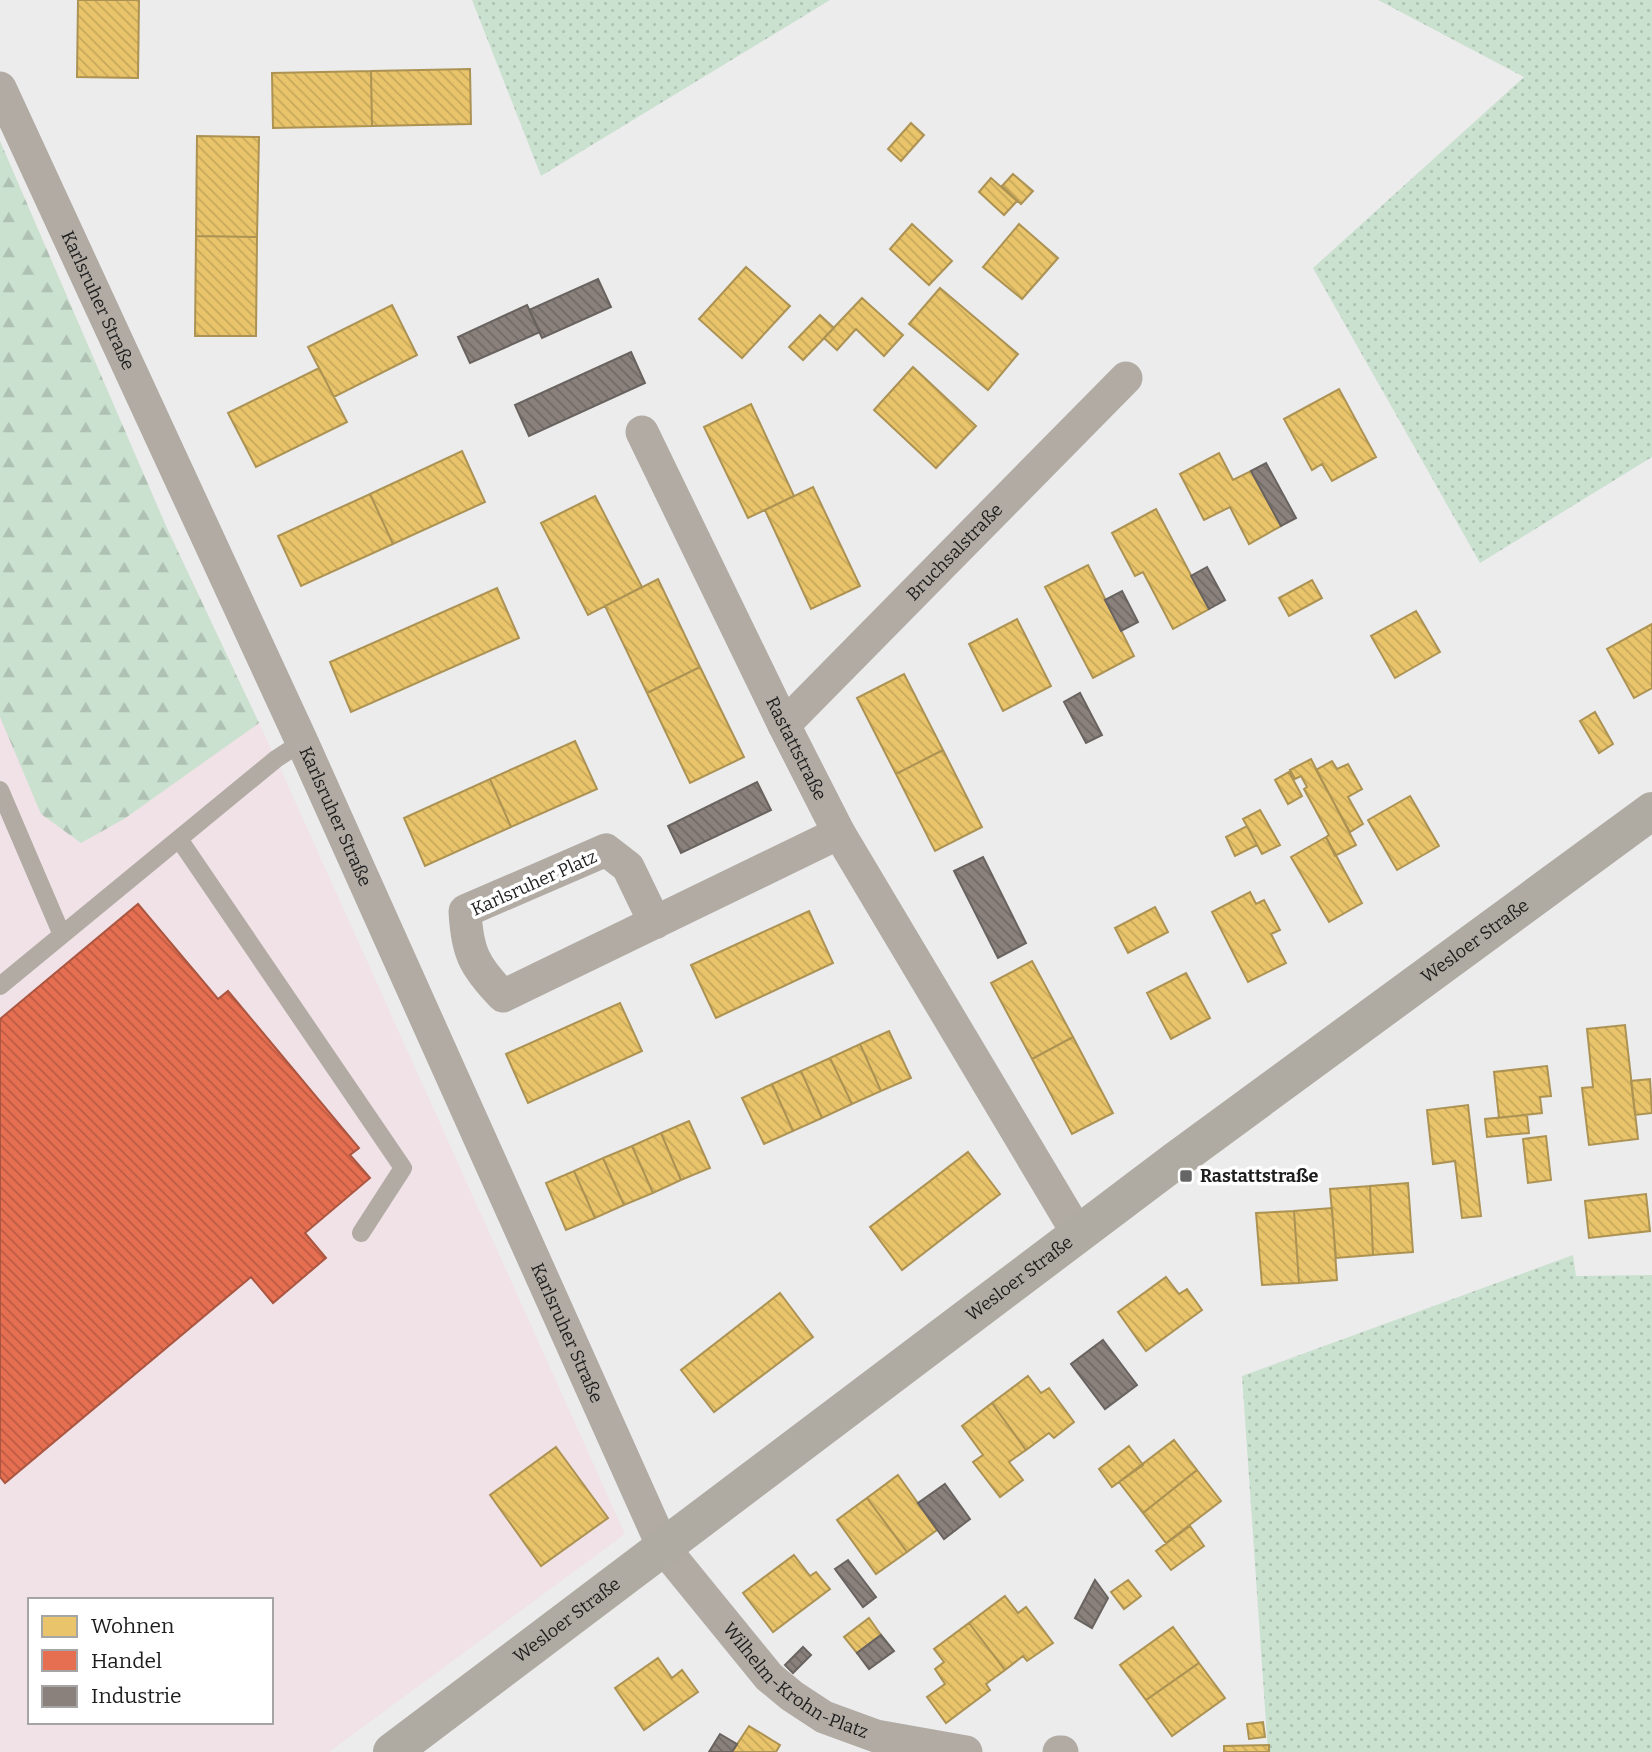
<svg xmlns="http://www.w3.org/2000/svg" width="1652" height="1752" viewBox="0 0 1652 1752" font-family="Bitter,serif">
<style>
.commercial{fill:#f0e2e6;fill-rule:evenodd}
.green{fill:url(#green-dots)}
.forest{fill:url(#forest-firs)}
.homes{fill:url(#homes-back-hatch);stroke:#ac9253;stroke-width:2}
.shops{fill:url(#shops-back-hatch);stroke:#aa5641;stroke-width:2}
.industry{fill:url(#industry-back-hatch);stroke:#696360;stroke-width:2}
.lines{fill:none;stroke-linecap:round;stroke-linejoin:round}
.lane{stroke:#b1aba4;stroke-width:18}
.street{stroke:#b1aba4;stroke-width:33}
.secondary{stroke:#b0aba2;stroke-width:38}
.poi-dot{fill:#656566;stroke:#fff;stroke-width:2.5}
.labels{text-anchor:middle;stroke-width:7;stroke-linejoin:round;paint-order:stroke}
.street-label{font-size:18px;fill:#1d1d1d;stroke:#fff}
.poi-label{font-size:18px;font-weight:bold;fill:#1d1d1d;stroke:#fff;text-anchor:start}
</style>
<defs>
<pattern id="green-dots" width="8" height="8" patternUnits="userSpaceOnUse" patternTransform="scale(1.75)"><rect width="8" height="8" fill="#cbe1d0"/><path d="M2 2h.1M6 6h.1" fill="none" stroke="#aec1b2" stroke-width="1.8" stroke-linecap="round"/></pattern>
<pattern id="forest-firs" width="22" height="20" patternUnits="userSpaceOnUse" patternTransform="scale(1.75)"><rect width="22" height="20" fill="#cbe1d0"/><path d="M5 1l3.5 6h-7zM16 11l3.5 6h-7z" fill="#aec1b2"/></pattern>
<pattern id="homes-back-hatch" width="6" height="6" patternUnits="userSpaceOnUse" patternTransform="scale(1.75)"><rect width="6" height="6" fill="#e9c46a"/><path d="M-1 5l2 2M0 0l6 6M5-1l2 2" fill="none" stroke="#c7a85b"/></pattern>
<pattern id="shops-back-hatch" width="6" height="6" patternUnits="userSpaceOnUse" patternTransform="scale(1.75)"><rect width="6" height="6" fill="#e76f51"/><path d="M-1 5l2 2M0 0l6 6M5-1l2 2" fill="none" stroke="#bb5b43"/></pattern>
<pattern id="industry-back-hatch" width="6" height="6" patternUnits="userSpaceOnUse" patternTransform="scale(1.75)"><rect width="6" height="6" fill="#8a817c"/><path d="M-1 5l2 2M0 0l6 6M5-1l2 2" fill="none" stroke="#706965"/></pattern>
</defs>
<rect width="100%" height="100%" fill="#ececed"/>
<path class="commercial" d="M0 141 166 526 276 759 625 1534 329 1752H0ZM30 1600H271V1722H30Z"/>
<path class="green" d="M472 0H830L541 176Z
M1378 0H1652V457L1480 563 1313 268 1524 77Z
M1573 1255 1576 1276 1652 1275V1752H1268L1242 1376Z"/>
<path class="forest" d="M0 141 166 526 259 723 124 819 81 843 41 814 0 717Z"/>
<path class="homes" d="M78 0H139L138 78 77 77Z
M470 69 471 124 372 126 371 71Z
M371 71 372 126 273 128 272 73Z
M911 123 924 135 901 161 888 149Z
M197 136 259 137 257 237 196 236Z
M1013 174 1033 191 1021 204 1002 186Z
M991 178 1017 201 1004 215 979 192Z
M912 224 952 261 929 285 890 249Z
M1019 224 1058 258 1022 299 983 267Z
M196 236 257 237 256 336H195Z
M746 267 790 306 742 358 699 319Z
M940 288 1018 354 988 390 909 324Z
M862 298 903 335 884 356 856 329 837 350 824 338Z
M392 305 417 355 334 397 308 347Z
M820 315 834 328 803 360 789 347Z
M913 367 976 426 936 468 874 410Z
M319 368 347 422 256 467 228 413Z
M1339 389 1376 457 1332 481 1322 464 1312 470 1284 419Z
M751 404 794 496 748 518 704 427Z
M462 451 485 502 393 544 370 494Z
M1219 453 1233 480 1251 471 1281 526 1249 544 1230 507 1204 520 1180 474Z
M813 487 860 586 811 609 765 510Z
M370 494 393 544 301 586 278 536Z
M595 496 642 587 588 615 541 523Z
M1156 509 1209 609 1173 629 1143 572 1135 576 1112 533Z
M1088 565 1134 656 1093 678 1045 587Z
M658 579 700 667 647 693 605 606Z
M1312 580 1322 598 1289 616 1279 598Z
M497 588 519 638 351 712 330 662Z
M1416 611 1440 652 1395 678 1371 636Z
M1017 619 1051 686 1003 711 969 644Z
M1652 624V688L1634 698 1607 649Z
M700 667 744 757 690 783 647 693Z
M904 674 943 750 896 774 857 698Z
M1595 712 1613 744 1599 753 1580 721Z
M575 741 597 789 511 827 490 779Z
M943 750 982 827 935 851 896 774Z
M1311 759 1356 845 1335 856 1326 837 1329 835 1304 789 1307 787 1301 776 1295 779 1290 770Z
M1332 761 1337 769 1348 764 1362 789 1348 797 1363 824 1350 832 1316 770Z
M1289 772 1302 796 1288 804 1275 780Z
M490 779 511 827 425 866 404 818Z
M1410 796 1439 846 1397 870 1368 820Z
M1260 810 1280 845 1262 854 1243 819Z
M1247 826 1257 845 1235 856 1226 837Z
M1326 837 1362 903 1329 922 1291 857Z
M1250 892 1256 904 1264 900 1280 930 1271 934 1286 963 1248 982 1212 912Z
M1155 907 1168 932 1128 953 1115 928Z
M809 911 833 963 716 1018 691 965Z
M1032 961 1073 1037 1032 1059 991 983Z
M1186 973 1210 1018 1171 1039 1147 993Z
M620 1003 642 1051 528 1103 506 1054Z
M1625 1025 1638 1139 1589 1145 1582 1088 1593 1087 1587 1029Z
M889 1031 911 1078 881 1091 860 1044Z
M1073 1037 1113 1113 1072 1134 1032 1059Z
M860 1044 881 1091 852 1104 830 1058Z
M830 1058 852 1104 822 1118 801 1071Z
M1547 1066 1551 1096 1540 1097 1542 1113 1499 1118 1494 1072Z
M801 1071 822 1118 793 1131 772 1084Z
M1650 1079 1652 1113 1635 1115 1631 1081Z
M772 1084 793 1131 764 1144 742 1098Z
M1468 1105 1481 1216 1462 1218 1455 1161 1433 1164 1427 1110Z
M1527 1115 1529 1133 1487 1137 1485 1119Z
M689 1121 710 1168 681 1180 661 1133Z
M661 1133 681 1180 653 1193 632 1146Z
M1546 1136 1551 1180 1528 1183 1523 1139Z
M632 1146 653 1193 624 1205 603 1158Z
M968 1152 1000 1194 902 1270 870 1227Z
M603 1158 624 1205 595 1218 574 1171Z
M574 1171 595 1218 566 1230 546 1183Z
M1408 1183 1413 1252 1373 1255 1370 1186Z
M1370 1186 1373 1255 1336 1258 1330 1189Z
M1646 1194 1650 1231 1589 1238 1585 1201Z
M1332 1208 1337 1280 1299 1283 1294 1211Z
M1294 1211 1299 1283 1262 1285 1256 1213Z
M1166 1277 1179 1294 1187 1289 1202 1310 1146 1351 1118 1312Z
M780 1293 813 1337 714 1412 681 1370Z
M1028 1376 1041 1393 1049 1388 1074 1422 1054 1438 1049 1433 1026 1450 992 1403Z
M992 1403 1026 1450 1009 1462 1023 1480 1000 1497 973 1462 983 1455 962 1426Z
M1174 1440 1197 1470 1143 1513 1119 1482Z
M1129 1446 1143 1465 1112 1487 1099 1469Z
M556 1447 608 1518 541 1566 490 1495Z
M1197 1470 1221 1501 1166 1543 1143 1513Z
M898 1475 937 1530 907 1552 867 1498Z
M867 1498 907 1552 876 1574 837 1520Z
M1190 1526 1204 1546 1171 1570 1156 1551Z
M794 1555 810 1576 816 1572 830 1589 773 1632 743 1593Z
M1128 1580 1141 1596 1124 1609 1111 1592Z
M1005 1596 1018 1613 1026 1607 1053 1643 1027 1661 1023 1656 1005 1670 969 1623Z
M869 1618 881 1635 857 1653 844 1637Z
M969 1623 1005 1670 986 1684 990 1690 946 1723 927 1697 945 1684 935 1669 944 1662 934 1649Z
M1173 1627 1199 1663 1146 1700 1120 1665Z
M658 1658 672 1678 682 1670 698 1692 644 1730 615 1688Z
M1199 1663 1225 1698 1172 1736 1146 1700Z
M1263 1722 1265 1737 1249 1739 1247 1724Z
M749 1726 780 1745 776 1752H732Z
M1269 1745V1752H1224V1746Z"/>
<path class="shops" d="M138 904 218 999 228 991 359 1148 350 1155 370 1178 305 1233 326 1258 273 1303 251 1277 5 1483 0 1477V1019Z"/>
<path class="industry" d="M598 279 611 307 542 338 529 310Z
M527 305 540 332 470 363 458 337Z
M631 352 645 383 529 436 515 405Z
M1266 463 1296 518 1281 526 1251 471Z
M1207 567 1225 600 1209 609 1191 576Z
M1122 591 1138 622 1121 631 1105 600Z
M1080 693 1102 735 1086 743 1064 702Z
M757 782 771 810 681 853 668 826Z
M983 857 1026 943 998 958 954 871Z
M1103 1340 1137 1385 1105 1409 1071 1364Z
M945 1484 970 1519 944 1539 918 1503Z
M848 1560 876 1597 863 1607 835 1569Z
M1095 1580 1108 1598 1092 1628 1075 1618Z
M881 1635 894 1651 869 1669 857 1653Z
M803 1647 811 1655 793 1673 785 1665Z
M720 1734 737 1744 732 1752H709Z"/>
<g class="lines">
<path class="lane" d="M0 790 62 935
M179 839 403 1168 361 1233
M0 986 276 759 302 742"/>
<g class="street">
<path id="s1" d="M0 88 302 742 663 1547 769 1677 792 1696 824 1717 876 1736 966 1752"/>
<path id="s2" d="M642 432 784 725 839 833 1078 1234"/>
<path id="s3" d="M784 725 1126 378"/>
<path d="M655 923 628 867 606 850 465 911C467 952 474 966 503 996L839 833"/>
<path d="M1059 1752H1062"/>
</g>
<path class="secondary" id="s4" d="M392 1752 1175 1161 1652 811"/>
</g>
<rect class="poi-dot" x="1179" y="1169" width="14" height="14" rx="3.5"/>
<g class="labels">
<g class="street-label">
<text dy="6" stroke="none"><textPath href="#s1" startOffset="234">Karlsruher Straße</textPath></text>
<text dy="6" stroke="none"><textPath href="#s3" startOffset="243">Bruchsalstraße</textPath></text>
<text dy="6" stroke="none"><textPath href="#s2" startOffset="352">Rastattstraße</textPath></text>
<text dy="6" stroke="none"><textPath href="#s1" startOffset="802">Karlsruher Straße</textPath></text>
<text transform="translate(534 883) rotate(-24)" y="6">Karlsruher Platz</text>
<text dy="6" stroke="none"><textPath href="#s4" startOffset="1353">Wesloer Straße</textPath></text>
<text dy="6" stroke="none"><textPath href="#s4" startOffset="786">Wesloer Straße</textPath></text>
<text dy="6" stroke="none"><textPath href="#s1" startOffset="1368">Karlsruher Straße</textPath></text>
<text dy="6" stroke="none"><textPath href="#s4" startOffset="219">Wesloer Straße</textPath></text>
<text dy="6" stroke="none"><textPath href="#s1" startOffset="1794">Wilhelm-Krohn-Platz</textPath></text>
</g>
<g class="poi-label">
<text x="1200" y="1182">Rastattstraße</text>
</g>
</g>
<rect x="28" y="1598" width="245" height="126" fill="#ffffff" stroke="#a5a5a5" stroke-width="2"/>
<rect x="42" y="1616" width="35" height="21" fill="#e9c46a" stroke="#a5a5a5" stroke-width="2"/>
<text x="91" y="1633" font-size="21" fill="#1d1d1d">Wohnen</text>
<rect x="42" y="1650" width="35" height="21" fill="#e76f51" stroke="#a5a5a5" stroke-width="2"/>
<text x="91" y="1668" font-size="21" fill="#1d1d1d">Handel</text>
<rect x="42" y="1686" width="35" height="21" fill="#8a817c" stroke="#a5a5a5" stroke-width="2"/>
<text x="91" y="1703" font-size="21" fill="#1d1d1d">Industrie</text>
</svg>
